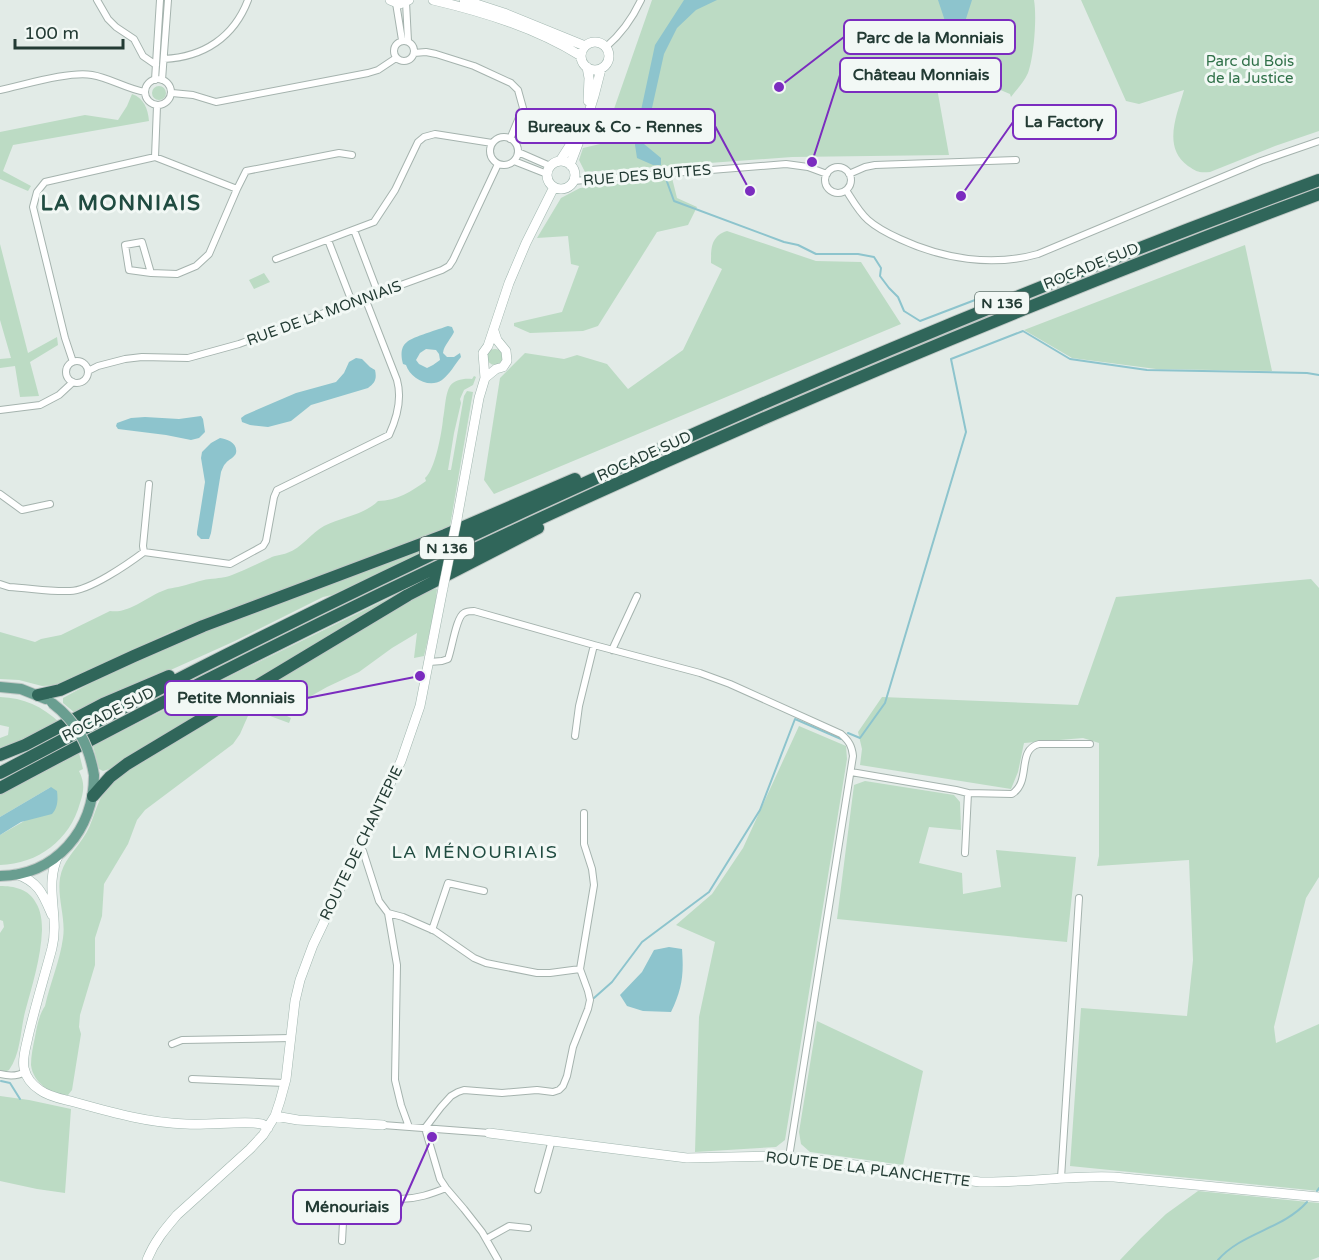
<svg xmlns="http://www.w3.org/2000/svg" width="1319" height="1260" viewBox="0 0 1319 1260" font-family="'Varela Round',sans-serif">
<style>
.green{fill:#bcdbc4}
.water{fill:#8dc4cd;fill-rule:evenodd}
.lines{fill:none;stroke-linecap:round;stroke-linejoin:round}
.stream{stroke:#8dc4cd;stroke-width:2}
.street-casing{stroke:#a5b3ae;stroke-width:8}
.secondary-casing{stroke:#a1b6af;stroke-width:10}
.primary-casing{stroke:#c1c8c6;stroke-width:12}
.highway-casing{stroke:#c1c8c6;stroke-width:14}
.street{stroke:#fff;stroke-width:6}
.secondary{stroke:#fff;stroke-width:9}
.primary{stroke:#699e90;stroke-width:10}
.highway{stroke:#30665a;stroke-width:12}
.secondary-bridge-casing{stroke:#a1b6af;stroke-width:10;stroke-linecap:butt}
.primary-bridge-casing{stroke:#c1c8c6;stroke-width:12;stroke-linecap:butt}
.secondary-bridge{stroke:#fff;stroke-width:9}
.primary-bridge{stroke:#699e90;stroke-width:10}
.labels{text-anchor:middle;stroke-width:6;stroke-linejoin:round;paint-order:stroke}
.shield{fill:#f2f8f5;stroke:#61746e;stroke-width:1.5}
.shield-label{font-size:14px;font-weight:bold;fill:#233b34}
.park-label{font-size:15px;fill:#2f7048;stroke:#f2f8f5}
.street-label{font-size:15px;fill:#233b34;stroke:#f2f8f5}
.quarter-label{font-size:18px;letter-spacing:1.5px;fill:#204c41;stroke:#f2f8f5}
.district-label{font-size:21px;font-weight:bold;letter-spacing:1.5px;fill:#204c41;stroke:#f2f8f5}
.leader{fill:none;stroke:#7b2cbf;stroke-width:2}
.callout-dot{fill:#7b2cbf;stroke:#f2f8f5;stroke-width:2}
.callout{fill:#f2f8f5;stroke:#7b2cbf;stroke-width:2}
.callout-label{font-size:16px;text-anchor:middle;font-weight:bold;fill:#233b34}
</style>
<rect width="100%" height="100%" fill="#e2ebe7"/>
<path class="green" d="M652 0H1034C1037 17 1034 57 1028 73 1024 82 1017 89 1011 97L1010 94 998 89 967 85 962 81 951 76 935 77 949 155 792 157 585 172 579 160 583 148 613 141 607 129Z
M1081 0H1319V131L1275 146 1210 172C1199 173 1197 172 1188 166 1162 147 1177 115 1184 90L1139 104 1126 101Z
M152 93a7 7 0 1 1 14 0a7 7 0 1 1-14 0Z
M132 94C144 98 148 109 149 121L13 145 3 171 31 186 28 191 0 179V132L85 115 118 120 127 106Z
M672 178 677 198 697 207 688 225 657 232 598 326 583 331 530 333 514 326V323L562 312 579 266 571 264 568 236 537 238 561 198 580 188Z
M727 231 816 261 861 262 901 324 494 494 484 480 500 378 525 353 564 359 577 355 607 364 628 389 683 350 722 269 711 263C711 248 711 236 727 231Z
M0 244 28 353 57 337 58 345 30 362 39 396 20 397 15 366 0 368V359L11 358 0 320Z
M1245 245 1272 371 1156 369 1072 358 1024 330Z
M264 273 270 282 254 289 249 280Z
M487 357a8 8 0 1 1 16 0a8 8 0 1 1-16 0Z
M474 376 476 377 473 385 464 390 460 399 461 403 454 433 448 470H451L464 396 467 391 473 392 450 526 443 530 178 631 175 630 61 685 42 686 19 680 0 679V632L35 642 41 639 61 635 110 611C130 614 147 596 165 590 169 588 174 588 178 587 189 585 199 580 210 579 218 578 225 578 232 575 245 570 257 564 270 558 275 555 282 555 287 553 302 548 311 533 324 526 342 517 364 515 378 501 397 501 412 491 426 481L425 478C435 470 442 432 443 419 445 410 445 394 450 386 454 380 464 378 472 379Z
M447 537V541L332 595 323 597 235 641 75 713 63 703V698C80 689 97 679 115 670 224 620 336 580 447 537Z
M440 573 113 768 103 771 99 769 93 746 240 671Z
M1311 579 1319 588V877L1306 898 1274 1027 1276 1043 1319 1024V1191L1070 1166 1081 1008 1187 1016 1193 960 1189 860 1097 866 1099 856V743L1083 738 1024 743 1018 772 1011 789 860 765 862 749 858 732 882 697 1078 705 1116 597Z
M437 589 435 608 424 656 414 658 417 633 392 648 359 672 327 687 281 713 291 718 289 723 251 709 240 734 233 744 145 810 137 820 128 844 104 884 102 916 95 938V965L80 1015 79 1027 81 1034 72 1090 68 1095C51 1094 33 1083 31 1065 31 1056 33 1046 35 1037 37 1026 39 1015 45 1006 50 983 60 961 63 938 66 918 57 898 60 878 63 861 74 852 83 838 94 823 95 803 107 788 113 781 121 775 128 769L418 596H421C424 590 430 590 437 589Z
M0 697C24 698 42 706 60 723L0 751V738L8 735 9 727 0 725Z
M799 726 846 746 847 759 785 1140 776 1147 695 1152 699 1017 715 942 676 925 712 894 743 848Z
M79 753 83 769 79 771C85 783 84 791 80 803 70 840 38 864 0 865V835L26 820 51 787 0 817V795Z
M865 781 954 795 960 802 961 830 929 827 919 863 962 873 963 894 1001 887 996 850 1076 857 1067 942 837 919 854 785Z
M0 886C14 886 29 889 36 903 41 911 42 921 42 930 41 958 32 986 25 1012 20 1032 21 1053 9 1070L5 1072 0 1070V933L4 927 3 921 0 920Z
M817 1021 923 1071 903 1165 810 1152 801 1144 799 1132Z
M0 1096 29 1100 71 1109 65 1193 37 1189 0 1181Z
M1198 1191 1319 1203V1257L1311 1260H1120L1141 1238 1166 1214Z"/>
<path class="water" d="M684 0H717L696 10 677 28 664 54 644 144 661 158V165H653L637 158 635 145 637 129 655 45Z
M938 0H972L964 25 947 27Z
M448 326 452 327 454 332C451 339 444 345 443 353L447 357H454L460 353 461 357C455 364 450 374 442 380 429 389 410 378 406 365L403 364C401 357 400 347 407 342 412 337 440 329 448 326ZM426 349 436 350 439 354 440 360 433 365 427 368 419 364 416 360 420 353Z
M356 358 362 359 370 367 375 370C377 379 375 383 368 388L311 405 291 421 268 427 250 425 242 422 241 418 245 415 296 393 336 382 344 373 349 362Z
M201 416 203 419 205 432 199 438 191 440 166 435 118 429 116 426 117 423 131 418 145 417 179 419Z
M220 438C227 439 238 443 236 453 235 457 228 460 226 463 223 466 223 468 221 472L211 533 209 539H201L197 535V532L205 482 201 458 202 452 211 443Z
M51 787 57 791C58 799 58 808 52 814L21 822 0 835V817Z
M669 947 682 949C684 975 682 989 671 1012L643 1011 627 1006 620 995 642 972 654 950Z"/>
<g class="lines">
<path class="stream" d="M666 179 674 201 784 242 798 245 816 254H858L874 257 881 268 880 276 889 288 898 297 904 311 920 321 975 300
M848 733 860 738 885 703 966 432 951 359 1023 331 1070 359 1147 370 1307 373 1319 375
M594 998 612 982 642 942 709 892 760 810 795 719 841 739
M1 1081 10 1083 20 1099
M1317 1191 1319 1188
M1218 1260C1241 1233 1283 1229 1307 1202"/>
<g class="street-casing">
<path id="street" d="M97 0 108 19 116 27 134 39 143 56 156 65
M406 2 408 41
M396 3 402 40
M394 51a10 10 0 1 1 20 0a10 10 0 1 1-20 0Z
M606 47C620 35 633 17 641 0
M414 53 426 52 436 54 474 66 511 83 518 90 523 108 510 139
M164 59C204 57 234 37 248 0
M145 92a13 13 0 1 1 26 0a13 13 0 1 1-26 0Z
M155 80 160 0
M162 80 168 0
M0 90C24 85 69 71 92 75 110 78 127 89 145 92
M172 93 193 95 216 102 368 73 378 70 396 58
M490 151a14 14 0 1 1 28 0a14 14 0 1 1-28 0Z
M518 152 550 166
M155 157 157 106
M514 161 547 174
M825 180a13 13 0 1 1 26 0a13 13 0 1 1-26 0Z
M849 174 865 167 875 165 1016 160
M573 181 786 164 808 167 827 174
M846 190C853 201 859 212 868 220 877 228 889 234 900 239 943 259 992 267 1038 254L1261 161 1319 141
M354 230 378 293
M328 240 352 302
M276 259 374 222 395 190 418 142 424 137 435 134 492 143
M151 273 142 242 125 245 129 270 151 273 177 274 196 266 209 254 237 189
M66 372a11 11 0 1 1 22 0a11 11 0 1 1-22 0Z
M73 362 65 338 33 207 37 192 45 182 155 157 237 189 246 171 339 153 352 155
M88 371 98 366 125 359 142 357 188 358 239 344 442 270 449 266 453 260 498 164
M0 410 40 405 59 395 73 382
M0 494 22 510 50 504
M144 552 230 564 263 546 266 541 274 497 277 490 389 435C397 418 402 398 397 380L365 298
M0 584 9 587C29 588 51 592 70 591 89 591 128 564 144 552L143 546 149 484
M594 645 700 673 730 684 841 734C849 741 852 746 853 756L789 1157
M612 650 637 596
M429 662 442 661 448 659C452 649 456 617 464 613 467 611 471 611 474 611L594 645 579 706 575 736
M851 772 956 790 968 793 965 853
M968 793 1012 794C1032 781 1016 750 1039 744H1090
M359 848 363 851 379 901 388 913 403 917 435 931 474 958 486 963 537 973H550L580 969
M388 913 397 965 395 1080 401 1105 409 1127
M432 930 448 883 484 891
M172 1044 182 1040 291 1038
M0 1074C8 1076 18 1076 25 1072
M192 1079 285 1083
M383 1125 489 1133
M425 1128 441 1107 451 1096 458 1092 464 1090 502 1093 537 1090 553 1092 559 1090 563 1086 567 1076 573 1047 588 1009 590 1000 588 991 580 969 594 885 592 869 584 844V813
M425 1128 440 1179 446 1188 464 1209 482 1232 498 1260
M1061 1178 1079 898
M538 1190 552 1140
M486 1239 509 1226 528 1228
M342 1241 344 1204 349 1198C366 1195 383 1199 400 1199 417 1199 431 1194 446 1188"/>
</g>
<g class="secondary-casing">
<path id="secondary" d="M390 0 400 4 409 0
M433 0C484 12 536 28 581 56
M464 0 504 13 585 46
M581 56a14 14 0 1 1 28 0a14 14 0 1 1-28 0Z
M587 67 589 78 588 101
M560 161 576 136
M547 175a14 14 0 1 1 28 0a14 14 0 1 1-28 0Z
M570 165 584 128 594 96 601 69
M485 378 496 369 503 367 507 361 506 351 497 340 494 331
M457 519 479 398 485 378 483 353 488 346 509 283 526 243 554 187
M59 854C43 886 60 915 52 948 44 978 35 1007 28 1037 26 1047 22 1058 24 1068 26 1077 32 1085 40 1090 49 1097 63 1099 74 1102 110 1112 148 1123 186 1124 209 1125 231 1122 254 1123L262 1124 268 1128
M16 874C39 882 43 894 52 915
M275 1116 298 1120 383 1125
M489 1133 687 1158 774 1156 826 1161 980 1182C1024 1183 1069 1175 1114 1177L1319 1197
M147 1260C154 1242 165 1229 177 1215L250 1149 263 1135 275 1116 280 1101 286 1079 295 1001 300 980 313 945 401 761 420 706 443 588"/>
</g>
<g class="primary-casing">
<path id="primary" d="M0 687 21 689 46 699
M0 876C56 875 94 830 94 775"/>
</g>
<g class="highway-casing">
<path id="highway" d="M38 695 60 690 134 656 203 626 445 535 575 479
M0 755 25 745 103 704 169 676
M0 773C67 738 133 702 200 668 563 485 937 321 1319 180
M0 788C425 559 867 364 1319 194
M93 796 110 777 127 764 408 595 538 528"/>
</g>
<use href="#street" class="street"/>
<use href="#secondary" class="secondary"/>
<use href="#primary" class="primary"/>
<use href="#highway" class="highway"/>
<g class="secondary-bridge-casing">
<path id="secondary-bridge" d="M443 588 457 519"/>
</g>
<g class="primary-bridge-casing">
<path id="primary-bridge" d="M52 703C77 722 89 745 94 775"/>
</g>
<use href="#secondary-bridge" class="secondary-bridge"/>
<use href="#primary-bridge" class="primary-bridge"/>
</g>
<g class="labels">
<g class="shield">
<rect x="975" y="292" width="54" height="22" rx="4.5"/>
<rect x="420" y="537" width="54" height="22" rx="4.5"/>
</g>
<g class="shield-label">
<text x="1002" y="308">N 136</text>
<text x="447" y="553">N 136</text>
</g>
<g class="park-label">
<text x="1250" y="66">Parc du Bois<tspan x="1250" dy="17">de la Justice</tspan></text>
</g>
<g class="street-label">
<text transform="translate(647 175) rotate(-5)" y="5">RUE DES BUTTES</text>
<text transform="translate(1091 266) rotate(-22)" y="5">ROCADE SUD</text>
<text transform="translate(324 313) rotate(-20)" y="5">RUE DE LA MONNIAIS</text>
<text transform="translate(644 456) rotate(-24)" y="5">ROCADE SUD</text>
<text transform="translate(108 714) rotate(-27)" y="5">ROCADE SUD</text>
<text transform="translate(361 843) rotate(-64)" y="5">ROUTE DE CHANTEPIE</text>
<text transform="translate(868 1169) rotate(7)" y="5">ROUTE DE LA PLANCHETTE</text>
</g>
<g class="quarter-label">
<text x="475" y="858">LA MÉNOURIAIS</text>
</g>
<g class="district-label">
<text x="121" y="210">LA MONNIAIS</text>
</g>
</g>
<path class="leader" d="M779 87L844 37M812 162L840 75M961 196L1013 122M750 191L715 126M420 676L307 698M432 1137L401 1207"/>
<g class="callout-dot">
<circle cx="779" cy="87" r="6"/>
<circle cx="812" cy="162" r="6"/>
<circle cx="961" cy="196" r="6"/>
<circle cx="750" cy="191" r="6"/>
<circle cx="420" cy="676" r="6"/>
<circle cx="432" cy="1137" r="6"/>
</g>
<g class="callout">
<rect x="844" y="20" width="171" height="34" rx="6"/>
<rect x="840" y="58" width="161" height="34" rx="6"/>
<rect x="1013" y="105" width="103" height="34" rx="6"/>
<rect x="516" y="109" width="199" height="34" rx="6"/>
<rect x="165" y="681" width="142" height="34" rx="6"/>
<rect x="293" y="1190" width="108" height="34" rx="6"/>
</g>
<g class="callout-label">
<text x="930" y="43">Parc de la Monniais</text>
<text x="921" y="80">Château Monniais</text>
<text x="1064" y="127">La Factory</text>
<text x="615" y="132">Bureaux &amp; Co - Rennes</text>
<text x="236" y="703">Petite Monniais</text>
<text x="347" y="1212">Ménouriais</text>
</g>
<path d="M15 39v9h108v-9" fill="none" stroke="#233b34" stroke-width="3"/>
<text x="24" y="39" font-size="18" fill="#233b34" stroke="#f2f8f5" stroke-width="4.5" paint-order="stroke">100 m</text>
</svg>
